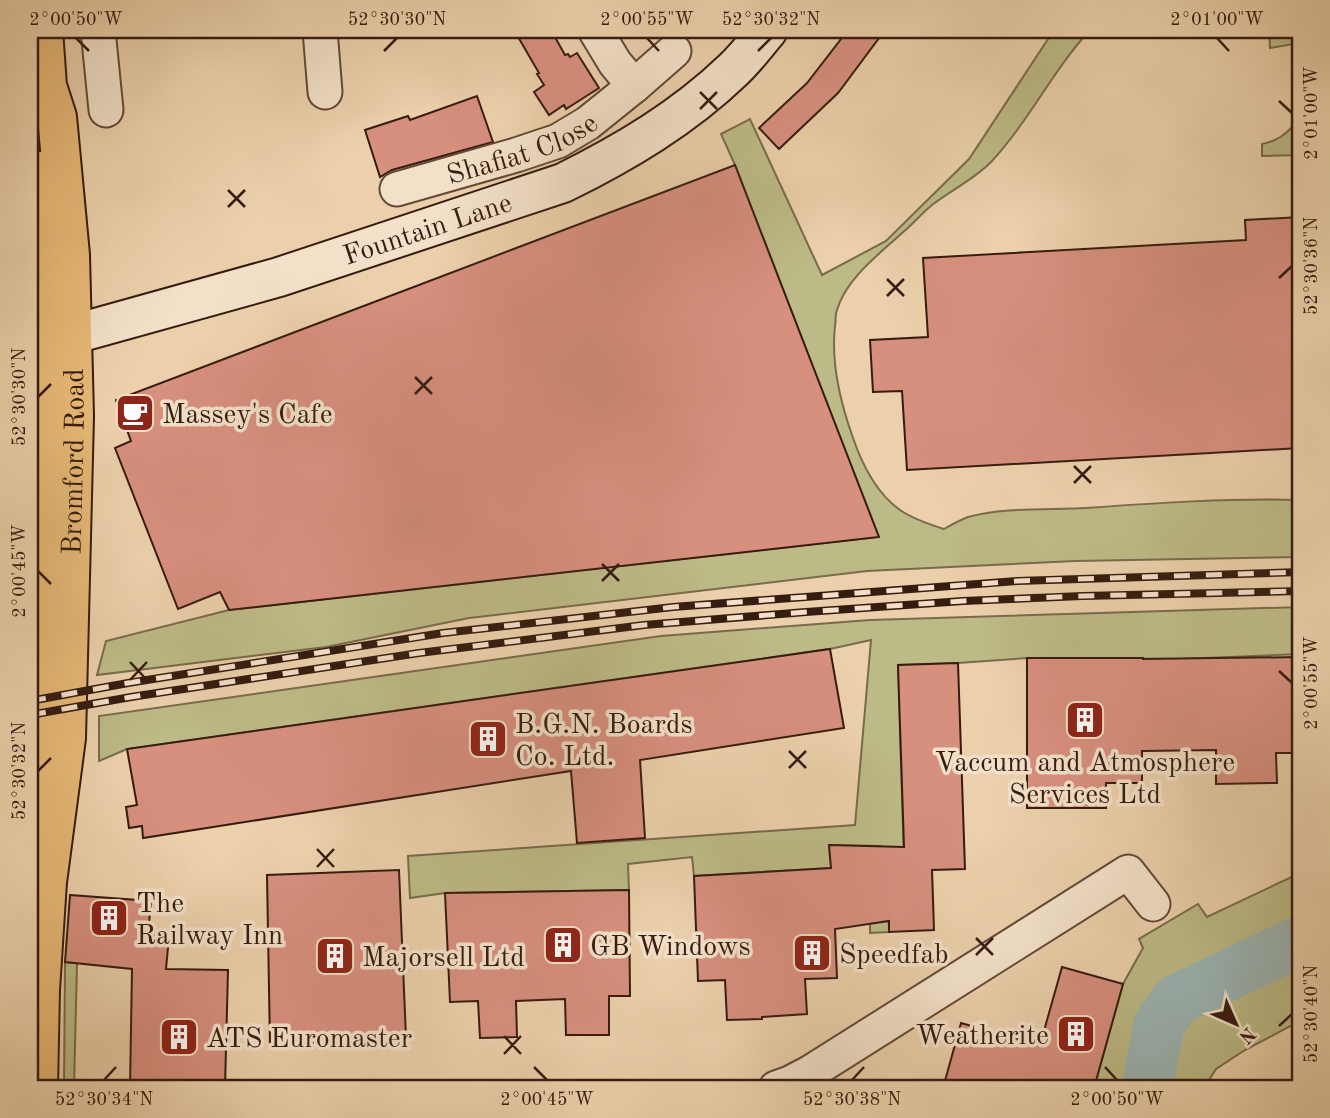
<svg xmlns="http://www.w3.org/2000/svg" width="1330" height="1118" viewBox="0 0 1330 1118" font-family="'Old Standard TT',serif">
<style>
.green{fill:#bcba86;stroke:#796b4b;stroke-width:2}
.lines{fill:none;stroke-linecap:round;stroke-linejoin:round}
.river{stroke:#9bb4b3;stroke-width:51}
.building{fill:#d78f7e;stroke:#361c10;stroke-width:2}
.minor-casing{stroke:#634937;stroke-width:37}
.secondary-casing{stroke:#361c10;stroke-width:42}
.primary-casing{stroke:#361c10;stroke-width:42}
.minor{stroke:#f2e0c8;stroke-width:33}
.secondary{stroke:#f2e0c8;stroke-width:38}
.primary{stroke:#e6b876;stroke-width:38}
.rail-casing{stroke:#361c10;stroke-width:8}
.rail{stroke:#f2e0c8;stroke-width:5;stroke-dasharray:16;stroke-linecap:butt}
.ticks{fill:none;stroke:#361c10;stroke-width:2.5}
.labels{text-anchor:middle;stroke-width:7;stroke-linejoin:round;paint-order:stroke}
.street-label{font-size:28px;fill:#361c10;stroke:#f2e0c8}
.poi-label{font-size:28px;fill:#361c10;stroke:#f2e0c8;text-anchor:start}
.neatline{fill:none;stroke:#361c10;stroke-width:2.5}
.ticks-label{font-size:18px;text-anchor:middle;fill:#361c10}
</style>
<rect width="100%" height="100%" fill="#ebd0ab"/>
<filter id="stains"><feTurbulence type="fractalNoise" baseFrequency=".00286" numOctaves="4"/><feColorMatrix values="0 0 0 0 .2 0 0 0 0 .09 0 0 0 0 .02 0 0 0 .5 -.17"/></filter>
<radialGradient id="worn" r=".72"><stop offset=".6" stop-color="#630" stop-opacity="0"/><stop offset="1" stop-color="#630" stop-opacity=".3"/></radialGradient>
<path class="green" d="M1054 30H1090C1053 70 1029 121 992 161 975 179 951 190 932 205 921 214 912 225 901 234 878 255 846 279 837 310 835 315 836 321 835 326 831 362 840 401 852 435 861 462 876 493 900 510 913 519 928 524 944 529 951 525 960 520 968 517 1003 507 1049 510 1086 508 1157 503 1229 498 1300 500V557L1076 561 867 571 469 618 326 647 97 675 106 641 229 610 878 537 735 165 721 134 750 119 822 275 886 241 969 159Z
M1269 30H1300V43L1270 48Z
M1295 124H1300V155L1262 156V144C1277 141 1285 135 1295 124Z
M1300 607V654L1180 659 1027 658 958 663 898 665 904 860 887 861 889 932 870 933V924L881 846 829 845 831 868 694 876 692 857 628 864 629 890 445 893 410 898 408 856 855 825 871 640 830 649 127 749 99 761V716L661 636 870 620Z
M1300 873V1021L1245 1050 1216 1069 1204 1088H1094L1123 984 1143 948 1139 939 1198 904 1207 917Z
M65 962 77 963 74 1088H64Z"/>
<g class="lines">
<path class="river" d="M1147 1088 1159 1024 1176 1000 1300 941"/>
</g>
<path class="building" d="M514 30H551L565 55 568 54 570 57 577 53 599 88 566 109 564 105 549 115 534 92 544 85 537 74 539 73Z
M848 30H885L838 93 779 149 759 128 807 83Z
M477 96 493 142 392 170 380 177 365 130 408 116 410 120Z
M735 165 879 537 229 610 220 592 178 609 115 448 131 441 116 400Z
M1300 217V448L907 470 902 391 873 392 870 340 928 337 923 258 1246 240 1245 220Z
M830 649 844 728 640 760 645 838 577 843 571 771 143 838 142 826 129 828 126 807 137 805 127 749Z
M1300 657V753H1276L1277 783 1216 784V750L1142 751V783H1106V808H1027V658H1143V659Z
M958 663 965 869 932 870 934 930 889 932V921L835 929 837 978 805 979 807 1014 762 1017V1019L727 1020 725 980 698 981 694 876 831 868 829 845 904 847 898 665Z
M399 870 406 1038 270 1045 267 875Z
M629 890 630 996H609V1035H566L565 999 516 1001 517 1037 480 1038 478 1001 450 1002 445 893Z
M70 895 151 901 148 935 169 937 166 969 228 970 225 1088H130L132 969 65 962Z
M1062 967 1123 984 1094 1088H943L961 1023 1040 1045Z"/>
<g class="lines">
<g class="minor-casing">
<g id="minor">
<path d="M98 30 106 110"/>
<path d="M320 30 325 92"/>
<path d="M595 30 615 63 634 86"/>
<path id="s1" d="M397 189 516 155 558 141 588 123 634 86 674 51"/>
<path d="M776 1088 790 1083 811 1072 1128 872 1153 904"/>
</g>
</g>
<g class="secondary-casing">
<g id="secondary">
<path id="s2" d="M42 343 279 277 563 183C624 153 683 118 733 70 746 58 757 43 768 30"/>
</g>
</g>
<g class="primary-casing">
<g id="primary">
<path d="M32 803 39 731 42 624 43 407 40 171"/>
<path id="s3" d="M38 1088 40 990 47 882 66 738 74 416 70 255 57 117 47 86 43 30"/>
</g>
</g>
<use href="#minor" class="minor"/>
<use href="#secondary" class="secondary"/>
<use href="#primary" class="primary"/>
<g class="rail-casing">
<path id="rail" d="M30 701 128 683 443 633 673 607 1017 581 1300 572
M30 715 131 697 419 653 644 625 806 612 963 601 1083 596 1300 591"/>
</g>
<use href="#rail" class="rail"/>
</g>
<path class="ticks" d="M76 38 89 51M647 38 659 51M1217 38 1229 51M384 51 397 38M758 51 771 38M700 92 717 109M1279 101 1292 113M700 109 717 92M228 190 245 207M228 207 245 190M1279 278 1292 266M887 279 904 296M887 296 904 279M415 377 432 394M415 394 432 377M38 397 51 384M1074 466 1091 483M1074 483 1091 466M602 564 619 581M38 571 51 584M602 581 619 564M130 662 147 680M1279 671 1292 683M130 680 147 662M789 751 806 768M789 768 806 751M38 771 51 758M317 849 334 867M317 867 334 849M976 938 993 955M976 955 993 938M1279 1026 1292 1014M504 1036 521 1054M504 1054 521 1036M534 1067 547 1080M1105 1067 1117 1080M104 1080 116 1067M852 1080 864 1067"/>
<defs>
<g id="cafe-square" transform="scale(2.0125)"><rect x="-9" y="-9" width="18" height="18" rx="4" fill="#8f2418" stroke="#f2e0c8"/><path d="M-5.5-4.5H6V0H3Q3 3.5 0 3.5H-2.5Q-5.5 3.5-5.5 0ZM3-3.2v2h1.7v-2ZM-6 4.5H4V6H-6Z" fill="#fff"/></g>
<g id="building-square" transform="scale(2.0125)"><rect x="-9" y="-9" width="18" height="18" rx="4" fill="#8f2418" stroke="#f2e0c8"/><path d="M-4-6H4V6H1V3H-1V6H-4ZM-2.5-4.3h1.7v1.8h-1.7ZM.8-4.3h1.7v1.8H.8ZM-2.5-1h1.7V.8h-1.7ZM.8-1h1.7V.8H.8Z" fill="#fff"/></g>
</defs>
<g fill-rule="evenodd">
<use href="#cafe-square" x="135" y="413"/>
<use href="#building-square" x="1085" y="720"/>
<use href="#building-square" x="488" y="739"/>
<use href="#building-square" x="109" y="918"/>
<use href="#building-square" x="563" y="945"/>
<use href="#building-square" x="812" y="953"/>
<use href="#building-square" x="335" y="956"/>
<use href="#building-square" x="1076" y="1034"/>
<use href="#building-square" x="179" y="1037"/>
</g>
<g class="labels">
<g class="street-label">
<text dy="10" stroke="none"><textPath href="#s1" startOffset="131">Shafiat Close</textPath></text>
<text dy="10" stroke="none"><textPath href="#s2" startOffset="402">Fountain Lane</textPath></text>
<text dy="10" stroke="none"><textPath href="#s3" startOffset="628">Bromford Road</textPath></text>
</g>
<g class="poi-label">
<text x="162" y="423">Massey's Cafe</text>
<text x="515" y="733">B.G.N. Boards<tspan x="515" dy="32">Co. Ltd.</tspan></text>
<text x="1085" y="771" text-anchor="middle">Vaccum and Atmosphere<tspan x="1085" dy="32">Services Ltd</tspan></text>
<text x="136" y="912">The<tspan x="136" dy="32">Railway Inn</tspan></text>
<text x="590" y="955">GB Windows</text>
<text x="839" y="963">Speedfab</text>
<text x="362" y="966">Majorsell Ltd</text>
<text x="1049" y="1044" text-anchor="end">Weatherite</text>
<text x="206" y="1047">ATS Euromaster</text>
</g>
</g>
<rect width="1330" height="1118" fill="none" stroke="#ebd0ab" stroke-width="77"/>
<g transform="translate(1236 1024) rotate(135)" stroke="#f2e0c8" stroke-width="5" paint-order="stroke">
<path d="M0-5L12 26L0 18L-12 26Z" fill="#361c10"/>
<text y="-10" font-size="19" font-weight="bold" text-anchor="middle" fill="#361c10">N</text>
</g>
<rect x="38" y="38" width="1254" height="1042" class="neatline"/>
<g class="ticks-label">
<text x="76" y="25">2°00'50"W</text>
<text x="397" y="25">52°30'30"N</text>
<text x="647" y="25">2°00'55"W</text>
<text x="771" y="25">52°30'32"N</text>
<text x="1217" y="25">2°01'00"W</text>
<text transform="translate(1311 113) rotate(-90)" y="6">2°01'00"W</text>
<text transform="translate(1311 266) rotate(-90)" y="6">52°30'36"N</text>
<text transform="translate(19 397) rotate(-90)" y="6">52°30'30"N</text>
<text transform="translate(19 571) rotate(-90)" y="6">2°00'45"W</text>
<text transform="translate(1311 683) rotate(-90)" y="6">2°00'55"W</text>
<text transform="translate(19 771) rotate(-90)" y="6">52°30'32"N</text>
<text transform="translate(1311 1014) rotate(-90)" y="6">52°30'40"N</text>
<text x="104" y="1105">52°30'34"N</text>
<text x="547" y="1105">2°00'45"W</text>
<text x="852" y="1105">52°30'38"N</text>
<text x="1117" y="1105">2°00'50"W</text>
</g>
<rect width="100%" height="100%" filter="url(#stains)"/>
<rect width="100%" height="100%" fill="url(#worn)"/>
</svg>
